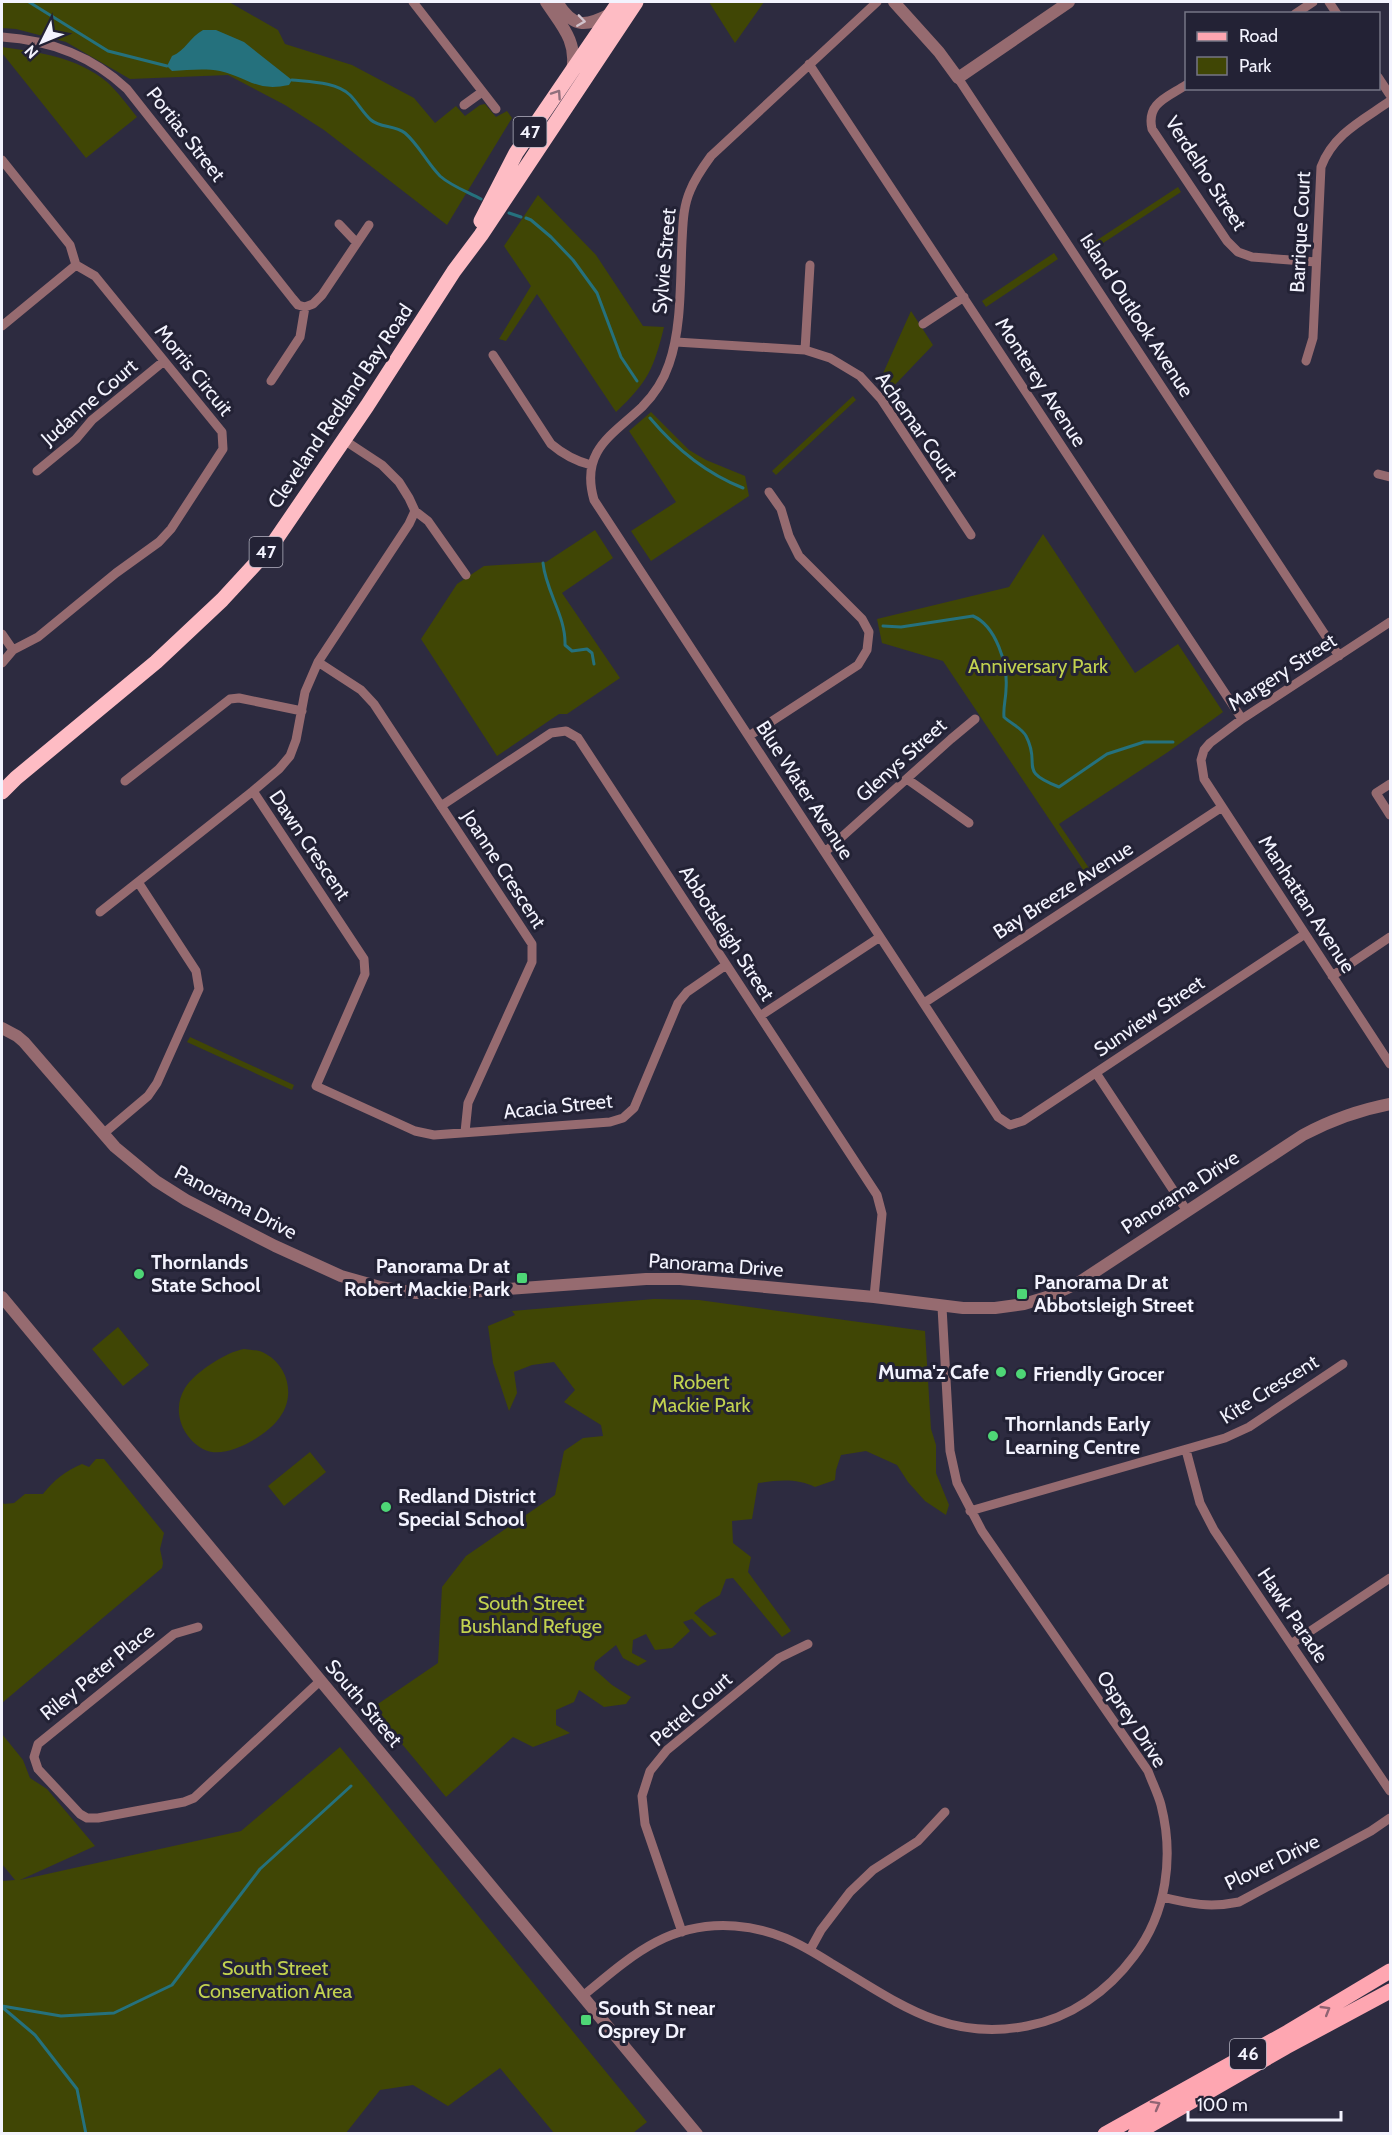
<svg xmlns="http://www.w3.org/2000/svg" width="1392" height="2135" viewBox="0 0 1392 2135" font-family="Cabin,sans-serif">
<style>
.green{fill:#404605}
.water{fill:#25717d}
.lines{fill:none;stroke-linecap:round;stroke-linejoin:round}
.stream{stroke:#25717d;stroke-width:3}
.minor{stroke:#966b70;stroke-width:9}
.tertiary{stroke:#966b70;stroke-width:12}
.primary{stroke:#fea6b1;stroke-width:15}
.trunk{stroke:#febcc4;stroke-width:15}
.oneway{stroke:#d2c3cc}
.oneway2{stroke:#906f7c}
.oneway3{stroke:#906473}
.poi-dot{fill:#4ed676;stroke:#232235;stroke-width:2}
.labels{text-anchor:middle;stroke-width:6;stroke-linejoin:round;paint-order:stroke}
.shield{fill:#232235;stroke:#b5b4c2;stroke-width:1.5}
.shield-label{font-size:18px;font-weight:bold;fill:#f3f3fe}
.street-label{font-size:20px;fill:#f3f3fe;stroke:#232235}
.park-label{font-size:20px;fill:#c2d24f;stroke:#232235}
.poi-label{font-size:20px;font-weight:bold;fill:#f3f3fe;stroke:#232235;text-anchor:start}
</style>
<rect width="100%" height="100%" fill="#2d2b40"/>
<path class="green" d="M2 2H229L278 30 285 44 352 65 414 98 435 123 456 106 465 116 480 105 485 104 496 117 507 111 512 118 447 225 324 130 285 105 228 75 130 79 66 42 16 29 2 28Z
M709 2H764L735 43Z
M2 47C38 52 77 57 107 82 118 92 128 106 137 117L86 158 2 53Z
M1178 187 1181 192 1091 251 1088 246Z
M538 195 596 255 643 326 664 327C654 368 648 382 616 412L537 294 506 341 499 339 531 286 504 246Z
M1054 253 1058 259 986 307 982 301Z
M911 311 933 345 889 391 880 380Z
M853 396 856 400 776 475 772 471Z
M651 412 689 450 706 460 745 476 749 496 651 561 631 531 676 502 629 431Z
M595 530 613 558 562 593 620 678 567 714H559L497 756 421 639 457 584 484 566 546 562Z
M1043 534 1135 673 1178 644 1223 712 1168 752 1059 824 1095 877 1090 880 943 661 882 643 877 619 1009 587Z
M190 1037 294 1085 292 1090 187 1042Z
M654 1299 699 1300 925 1331 931 1429 936 1445V1473L949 1505 946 1515 925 1501 908 1482 897 1465 866 1451 841 1455 836 1470 835 1480 815 1487C797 1478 778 1480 758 1483L752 1519 732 1521 733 1543 751 1557 748 1572 791 1631 782 1637 733 1578 726 1579 720 1595 702 1606 694 1613 717 1634 710 1637 692 1619 683 1622 690 1631 672 1648 655 1650 646 1634 633 1640 632 1653 647 1661 638 1666 623 1658 616 1645 595 1662 594 1669 612 1685 631 1697 626 1704 604 1707 579 1690 574 1702 556 1710V1725L570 1733 533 1747 513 1737 446 1797 372 1708 438 1663 442 1587 466 1556 555 1495 564 1451 583 1438 603 1436 601 1425 564 1402 575 1390 554 1362 532 1365 514 1372 517 1393 509 1411 493 1363 488 1326 515 1315 512 1311Z
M118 1327 149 1365 123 1386 92 1349Z
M244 1349C252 1350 260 1350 266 1354 289 1367 295 1397 280 1417 268 1435 227 1460 205 1450 182 1439 171 1410 185 1388 195 1372 226 1352 244 1349Z
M310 1452 326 1472 284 1506 268 1486Z
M96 1459H104L164 1533 160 1549 163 1563 162 1568 2 1703V1502L4 1504 14 1503 25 1494H43C54 1480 65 1471 82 1464L89 1467Z
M2 1734 23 1760 30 1778 47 1789 95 1846 20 1880 241 1831 340 1747 647 2122 633 2133H554L500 2068 448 2106 413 2085 380 2090 346 2133H2V1881L15 1880 2 1864Z"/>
<path class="water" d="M203 30H216L244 42 292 80 289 85C256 92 249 78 220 71 205 68 188 70 172 71L167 66 172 56C185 51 190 37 203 30Z"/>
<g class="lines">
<path class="stream" d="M29 2 108 51 167 66
M292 80C311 82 336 82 350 95 358 103 363 113 371 120 380 128 395 125 405 133 419 145 427 163 440 176 451 186 468 192 481 199
M509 213 521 217
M526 218 531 220 551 237 573 260 597 293 621 357 637 381
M650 418C676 449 705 473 743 488
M543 563C546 592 566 616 565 645L572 651 587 649 592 653 594 664
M883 626 901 627 973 616C996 626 1008 664 1006 689 1006 698 1003 707 1004 717 1011 724 1021 727 1026 736 1042 766 1016 770 1059 787L1107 754 1144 742H1173
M2 2006 61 2016 114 2013 172 1985 260 1869 351 1786
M2 2007 35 2035 77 2089 86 2134"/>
<path class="minor" d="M413 2 496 109
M877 2 711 156C703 167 695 178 690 191 683 207 683 224 682 241 680 280 682 327 669 364 664 379 654 395 642 407 611 436 580 451 594 500L998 1117 1010 1125 1023 1121 1305 934
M1329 2 1337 14
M1295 14 1313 2
M2 37C49 40 92 56 127 89L293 299 298 305 305 307
M809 64 1242 719
M1378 77 1390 95
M958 78 1339 656
M1186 85C1168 97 1146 103 1152 129L1227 241 1238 252 1252 257 1316 262
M464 105 482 92
M2 160 70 245 76 265 95 276 222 432 223 449 171 529 159 542 116 573 38 637 13 650 2 663
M339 224 357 243
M305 307 313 304 322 295 369 225
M923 324 964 297
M2 326 76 265
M676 342 805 350 830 358 860 376 881 399 971 535
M805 350 810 265
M493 355 551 444C564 455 575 461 591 465
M1306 361 1313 338 1321 167C1333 134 1363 120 1390 101
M271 381 300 337 305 307
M344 440 382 465 399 482 409 498 415 511 428 521 466 575
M37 471 76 439 92 420 164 361
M1378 474 1390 477
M415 511 409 524 318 662 305 692 296 740 290 756 279 769 253 791 364 959 365 974 316 1086 415 1131 434 1135 610 1122 623 1118 634 1108 678 1003 687 992 726 965
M1390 622 1242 719 1210 743 1204 750 1201 760 1204 779 1390 1064
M2 634 13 650
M318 662 361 690 374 704 532 944V962L468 1103 465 1132
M749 736 858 665 867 650 869 632 862 619 799 556 789 536 781 509 769 492
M907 779 969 823
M125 781 230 699 239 698 302 711
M1390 784 1376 793 1390 815
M441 806 551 733 566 731 578 738 877 1195 882 1214 874 1297
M825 852 951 739 975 719
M100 912 253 791
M1332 976 1390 937
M924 1003 1222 807
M760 1016 880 937
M1096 1073 1187 1211
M103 1134 148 1096 157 1083 199 989 196 971 138 882
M1186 1450 1200 1503 1214 1530 1390 1791
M970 1511 1225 1438 1249 1427 1343 1364
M198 1627 174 1634 38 1744 34 1757 38 1769 80 1814 87 1818H98L184 1802 194 1798 320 1681
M1291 1644 1390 1578
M1162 1897C1191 1904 1210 1908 1239 1902L1371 1831 1390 1818
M682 1932 645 1824 642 1796 650 1771 667 1750 779 1658 808 1644
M810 1950 821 1930 850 1892 873 1870 918 1841 945 1812
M584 1995C631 1956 669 1921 735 1926 774 1929 799 1943 831 1963 897 2002 946 2042 1027 2026 1071 2018 1108 1991 1134 1956 1167 1913 1174 1856 1161 1805 1158 1794 1152 1782 1148 1771L982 1531 957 1483 950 1451 942 1307"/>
<path class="tertiary" d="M546 2C561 25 578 41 572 71
M557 2C574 29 585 27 612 13
M894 2 939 52 958 78 1069 2
M2 1028 17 1036 24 1042 115 1147 156 1181 186 1200 275 1246 341 1276 380 1287 416 1293H454L646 1279H680L874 1297 963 1308H995L1024 1304 1050 1296 1078 1283 1303 1135C1331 1120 1359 1110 1390 1104
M2 1297 697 2134"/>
<path class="primary" d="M1105 2134 1288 2032 1390 1971
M1135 2134 1286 2047 1390 1991"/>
<path class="trunk" d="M481 221 516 153 619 2
M2 792 16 778 156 662 222 600 270 548 367 406 454 271 481 235 636 2"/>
</g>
<defs><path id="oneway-chevron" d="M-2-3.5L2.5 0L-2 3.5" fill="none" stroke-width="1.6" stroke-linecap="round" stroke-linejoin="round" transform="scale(1.5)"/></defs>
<use class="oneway" href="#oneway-chevron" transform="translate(581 21) rotate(8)"/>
<use class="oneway2" href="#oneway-chevron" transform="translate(557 94) rotate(-56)"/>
<g class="oneway3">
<use href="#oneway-chevron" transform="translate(1326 2010) rotate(-31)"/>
<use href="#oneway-chevron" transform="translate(1156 2105) rotate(-29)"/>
</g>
<g class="poi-dot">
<circle cx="139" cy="1274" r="6"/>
<rect x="516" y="1272" width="12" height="12" rx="3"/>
<rect x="1016" y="1288" width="12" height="12" rx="3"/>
<circle cx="1001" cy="1372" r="6"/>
<circle cx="1021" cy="1374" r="6"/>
<circle cx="993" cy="1436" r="6"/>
<circle cx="386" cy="1507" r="6"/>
<rect x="580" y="2014" width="12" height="12" rx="3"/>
</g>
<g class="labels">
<g class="shield">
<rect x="513.5" y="117" width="33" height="30" rx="4.5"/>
<rect x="249.5" y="537" width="33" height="30" rx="4.5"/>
<rect x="1230" y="2039" width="36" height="30" rx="4.5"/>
</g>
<g class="shield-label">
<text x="530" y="138">47</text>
<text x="266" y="558">47</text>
<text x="1248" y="2060">46</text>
</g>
<g class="street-label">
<text transform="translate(186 134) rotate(52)" y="7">Portias Street</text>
<text transform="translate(1206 173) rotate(57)" y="7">Verdelho Street</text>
<text transform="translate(1300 232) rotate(-87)" y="7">Barrique Court</text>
<text transform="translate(664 261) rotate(-85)" y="7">Sylvie Street</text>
<text transform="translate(1137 315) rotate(57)" y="7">Island Outlook Avenue</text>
<text transform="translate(194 370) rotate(51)" y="7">Morris Circuit</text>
<text transform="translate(1041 382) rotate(57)" y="7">Monterey Avenue</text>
<text transform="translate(89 402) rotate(-41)" y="7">Judanne Court</text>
<text transform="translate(340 406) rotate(-56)" y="7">Cleveland Redland Bay Road</text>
<text transform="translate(917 426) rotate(55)" y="7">Achemar Court</text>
<text transform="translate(1282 672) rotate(-33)" y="7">Margery Street</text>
<text transform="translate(901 760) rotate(-42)" y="7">Glenys Street</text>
<text transform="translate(805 790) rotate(57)" y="7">Blue Water Avenue</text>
<text transform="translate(310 845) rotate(56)" y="7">Dawn Crescent</text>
<text transform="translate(504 869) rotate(57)" y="7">Joanne Crescent</text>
<text transform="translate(1063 890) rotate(-33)" y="7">Bay Breeze Avenue</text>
<text transform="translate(1307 904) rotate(57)" y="7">Manhattan Avenue</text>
<text transform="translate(727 933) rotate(57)" y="7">Abbotsleigh Street</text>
<text transform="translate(1149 1016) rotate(-34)" y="7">Sunview Street</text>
<text transform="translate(558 1106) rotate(-6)" y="7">Acacia Street</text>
<text transform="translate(1180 1192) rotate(-33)" y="7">Panorama Drive</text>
<text transform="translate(236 1202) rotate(28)" y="7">Panorama Drive</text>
<text transform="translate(716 1265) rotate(4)" y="7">Panorama Drive</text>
<text transform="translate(1269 1389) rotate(-32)" y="7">Kite Crescent</text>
<text transform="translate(1293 1615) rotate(56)" y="7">Hawk Parade</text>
<text transform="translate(97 1672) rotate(-39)" y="7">Riley Peter Place</text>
<text transform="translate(364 1703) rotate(50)" y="7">South Street</text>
<text transform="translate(691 1709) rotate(-41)" y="7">Petrel Court</text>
<text transform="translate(1132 1719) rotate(57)" y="7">Osprey Drive</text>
<text transform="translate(1272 1862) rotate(-26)" y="7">Plover Drive</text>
</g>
<g class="park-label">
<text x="1038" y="673">Anniversary Park</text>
<text x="701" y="1389">Robert<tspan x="701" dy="23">Mackie Park</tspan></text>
<text x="531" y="1610">South Street<tspan x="531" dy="23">Bushland Refuge</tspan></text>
<text x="275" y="1975">South Street<tspan x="275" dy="23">Conservation Area</tspan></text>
</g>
<g class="poi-label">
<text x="151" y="1269">Thornlands<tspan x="151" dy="23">State School</tspan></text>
<text x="510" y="1273" text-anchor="end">Panorama Dr at<tspan x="510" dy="23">Robert Mackie Park</tspan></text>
<text x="1034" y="1289">Panorama Dr at<tspan x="1034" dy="23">Abbotsleigh Street</tspan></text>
<text x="989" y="1379" text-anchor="end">Muma'z Cafe</text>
<text x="1033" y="1381">Friendly Grocer</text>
<text x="1005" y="1431">Thornlands Early<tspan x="1005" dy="23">Learning Centre</tspan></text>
<text x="398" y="1503">Redland District<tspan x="398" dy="23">Special School</tspan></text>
<text x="598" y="2015">South St near<tspan x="598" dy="23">Osprey Dr</tspan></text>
</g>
</g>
<rect width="1392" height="2135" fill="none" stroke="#f3f3fe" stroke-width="6"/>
<rect x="1185" y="12" width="195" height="78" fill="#232235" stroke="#767685" stroke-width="1.5"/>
<rect x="1197" y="32" width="30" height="9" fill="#fea6b1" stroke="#767685" stroke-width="1.5"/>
<text x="1239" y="42" font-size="18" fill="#f3f3fe">Road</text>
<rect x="1197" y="57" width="30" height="18" fill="#404605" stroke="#767685" stroke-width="1.5"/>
<text x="1239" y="72" font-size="18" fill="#f3f3fe">Park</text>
<g transform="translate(42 42) rotate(227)" stroke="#232235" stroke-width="4.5" paint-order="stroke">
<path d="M0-4.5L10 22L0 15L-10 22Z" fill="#f3f3fe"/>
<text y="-9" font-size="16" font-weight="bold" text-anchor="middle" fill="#f3f3fe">N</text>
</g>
<path d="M1188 2111v9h153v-9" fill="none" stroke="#f3f3fe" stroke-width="3"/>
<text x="1197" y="2111" font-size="18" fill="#f3f3fe" stroke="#232235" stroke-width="4.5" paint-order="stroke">100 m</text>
</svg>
